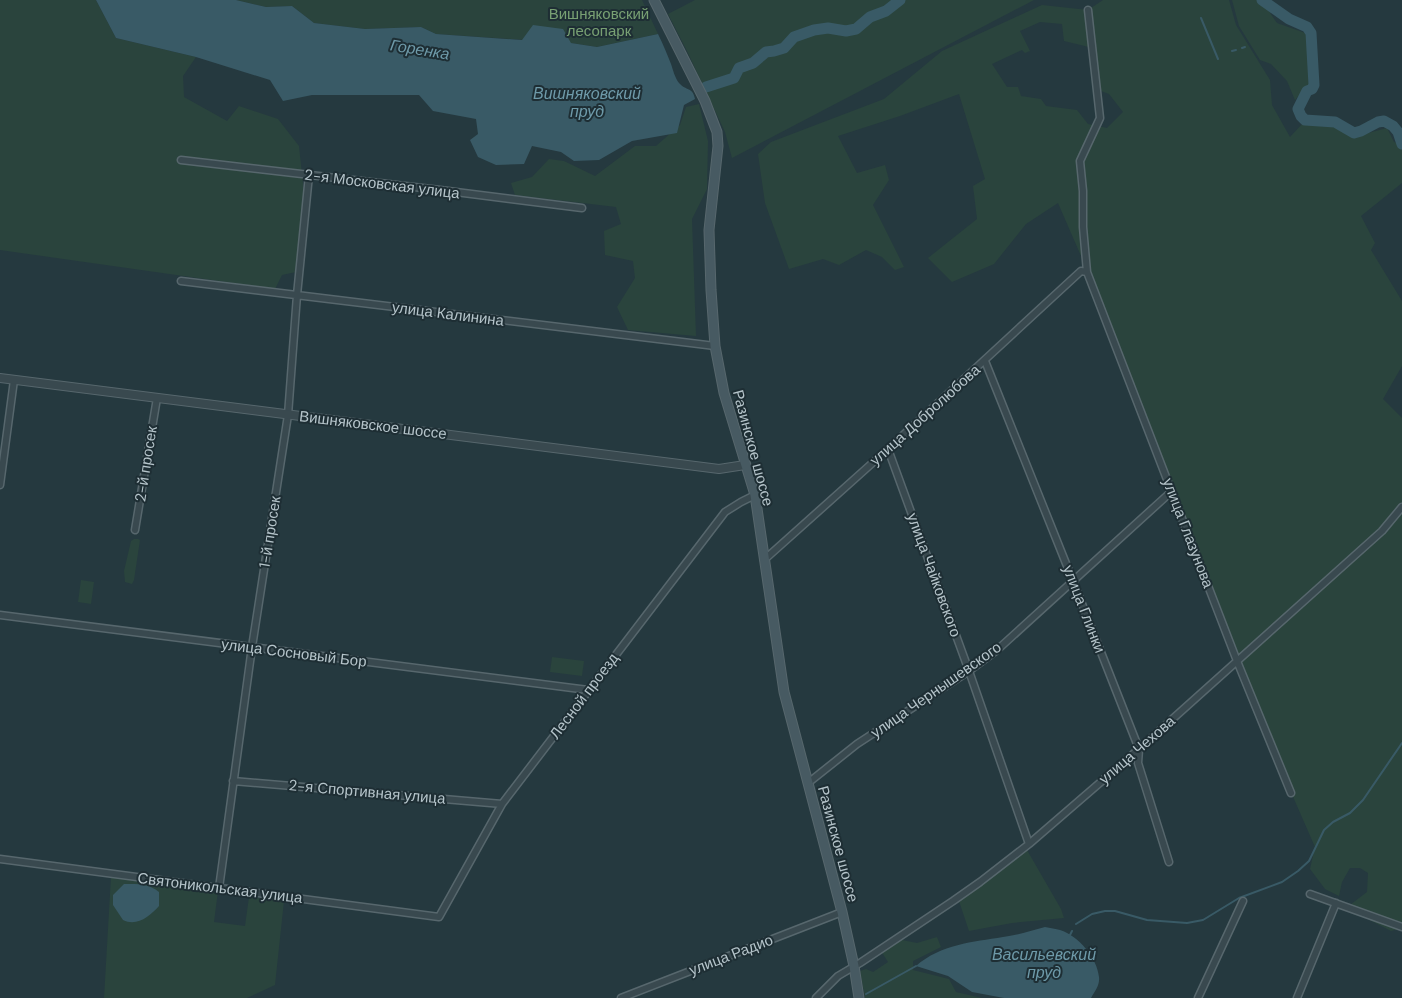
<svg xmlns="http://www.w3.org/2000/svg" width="1402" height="998" viewBox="0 0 1402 998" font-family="'DM Sans',sans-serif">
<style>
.green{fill:#2a443d;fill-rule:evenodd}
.water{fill:#395a66}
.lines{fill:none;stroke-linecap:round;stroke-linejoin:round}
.stream{stroke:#395a66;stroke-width:2}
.river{stroke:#395a66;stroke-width:11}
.minor-casing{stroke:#57676d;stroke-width:9}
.tertiary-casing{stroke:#57676d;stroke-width:10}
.secondary-casing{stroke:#57676d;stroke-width:11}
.minor{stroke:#39494f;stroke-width:6}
.tertiary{stroke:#39494f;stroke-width:8}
.secondary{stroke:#475a62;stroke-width:9}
.labels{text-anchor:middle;stroke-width:4;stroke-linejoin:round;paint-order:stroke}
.park-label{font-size:15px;fill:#78a073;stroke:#1e2e34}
.street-label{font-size:15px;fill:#b5c4ca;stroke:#1e2e34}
.water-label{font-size:16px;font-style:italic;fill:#6e9aa9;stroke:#1e2e34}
</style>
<rect width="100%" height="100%" fill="#25393f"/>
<path class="green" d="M0 0H96L116 38 196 57 183 76 184 97 227 121 239 106 278 119 299 146 304 193 296 272 282 275 275 289 0 250Z
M236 0H642L658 34 597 47 571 43 436 34 421 27 365 29 314 23 292 6 266 7Z
M695 0H1034L732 158 725 132 687 51 668 14Z
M1103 0H1229L1236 25 1270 80 1272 105 1290 137 1303 123 1338 121 1346 134 1357 136 1387 128 1394 142 1402 145V183L1361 216 1375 243 1371 250 1402 301V366L1383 399 1402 418V928L1391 931 1346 908 1367 892 1368 873 1360 868H1350L1342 882 1339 896 1325 889 1310 869 1315 847 1294 799 1185 526 1116 339 1093 294 1081 256 1058 203 1026 224 994 264 952 282 928 258 977 219 973 186 985 179 959 94 900 116 838 136 857 173 885 165 889 180 873 205 904 267 895 270 882 257 866 250 839 265 823 259 789 269 765 203 758 154 771 142 884 99 942 51 1042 5 1088 10ZM1040 22 1062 24 1064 41 1093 48 1098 63 1096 73 1101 91 1109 94 1123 112 1107 128 1088 124 1077 110 1046 106 1041 99 1021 96 1018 87H1007L992 64 1022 50 1025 53 1030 51 1020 31Z
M1232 0H1261L1277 23 1308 34 1311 83 1295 100 1287 81 1271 64 1260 60 1239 26Z
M699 104 708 141 707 189 692 219 696 336 628 330 617 307 635 278 633 261 605 255 604 231 621 224 616 207 515 195 511 183 532 177 549 159 564 161 595 176 635 146H656L680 125 686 107Z
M134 539H138L140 540 134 580 132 584 125 582 124 571 131 541Z
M81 580 94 582 91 604 78 602Z
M552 657 584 661 582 676 550 672Z
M1027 850 1061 909 1064 918 1012 923 969 931 959 901 978 888Z
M111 877 218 891 214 922 245 926 249 897 284 901 275 985 247 998H104Z
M937 937 941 947 913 961V970L949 979 956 992 982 998H865L860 971 866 969 873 972 888 962 881 951 902 940 917 943Z"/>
<path class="water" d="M96 0H236L266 7 292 6 314 23 365 29 421 27 436 34 522 40 533 25 563 29 571 43 597 47 658 34C663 44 667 54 671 64 673 70 675 78 679 83 686 91 693 87 695 99L684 105 677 133 632 141 599 160 574 161 561 152 532 146 524 164 496 165 478 157 470 140 478 134 476 119 433 111 419 95H312L283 101 270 80 196 57 116 38Z
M124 884C137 884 148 883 159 892V906C150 916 137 927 123 920L113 905V895Z
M1045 927C1050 928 1056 929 1060 930 1079 936 1097 958 1099 977 1100 985 1095 991 1091 998H1004L972 992 948 976 916 966C941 944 973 942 1003 937 1017 935 1031 931 1045 927Z"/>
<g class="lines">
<path class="stream" d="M1201 18 1218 59
M1242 48 1245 47
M1232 51 1236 50
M1076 924 1092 914 1105 911H1115L1147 920 1187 923 1203 920 1239 898 1282 882 1298 871 1309 861 1324 830 1333 822 1350 813 1363 800 1402 743
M1070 935 1072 931
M866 994 916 966"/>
<path class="river" d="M1262 0 1289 19 1307 27 1311 33 1314 85 1312 89 1307 91 1298 109 1301 116 1305 120 1335 122 1354 133 1361 131 1378 122 1384 121 1393 126 1398 132 1402 144
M706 87 734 78 739 68 753 63 766 52 774 51 784 48 794 37 814 30 828 28 846 31 856 29 870 17 886 11 900 0"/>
<g class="minor-casing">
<path id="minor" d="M1088 10 1100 118 1080 161 1083 191V227L1087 272 1237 661 1291 793
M181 160 440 190 582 208
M181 281 715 346
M985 361 1073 581 1139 749 1138 763 1169 862
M888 449 969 671 1029 844
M0 485 14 380
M135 530 157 398
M764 560 888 449 1081 271 1087 272
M0 615 588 690
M233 781 502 804
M808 783 857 744 969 671 996 651 1172 491
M0 859 439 917 502 804 725 512 741 502 755 495
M219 888 252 647 288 415 297 295 309 175
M1310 894 1402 927
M621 998 842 912
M816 998 838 976 860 963 953 901 980 882 1029 844 1139 749 1382 531 1402 507
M1198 998 1243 901
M1297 998 1336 903"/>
</g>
<g class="tertiary-casing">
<path id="tertiary" d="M0 378 719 469 745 465"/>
</g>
<g class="secondary-casing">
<path id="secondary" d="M654 0 705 101 717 132 718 146 709 230 711 290 715 346 724 393 755 495 784 692 842 912 854 966 859 998"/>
</g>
<use href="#minor" class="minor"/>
<use href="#tertiary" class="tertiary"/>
<use href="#secondary" class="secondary"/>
</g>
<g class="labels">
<g class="park-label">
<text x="599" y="19">Вишняковский<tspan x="599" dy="17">лесопарк</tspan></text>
</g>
<g class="street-label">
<text transform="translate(382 184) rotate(7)" y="5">2-я Московская улица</text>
<text transform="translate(448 314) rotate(7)" y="5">улица Калинина</text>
<text transform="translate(925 415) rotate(-42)" y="5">улица Добролюбова</text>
<text transform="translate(373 425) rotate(7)" y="5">Вишняковское шоссе</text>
<text transform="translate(753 448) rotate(75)" y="5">Разинское шоссе</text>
<text transform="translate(146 464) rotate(-81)" y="5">2-й просек</text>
<text transform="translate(270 532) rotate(-81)" y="5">1-й просек</text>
<text transform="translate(1188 533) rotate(69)" y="5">улица Глазунова</text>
<text transform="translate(934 575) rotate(70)" y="5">улица Чайковского</text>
<text transform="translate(1084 609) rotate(69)" y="5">улица Глинки</text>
<text transform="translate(294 653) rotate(7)" y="5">улица Сосновый Бор</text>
<text transform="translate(936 690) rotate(-35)" y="5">улица Чернышевского</text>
<text transform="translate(584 696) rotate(-53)" y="5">Лесной проезд</text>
<text transform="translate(1137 750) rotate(-41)" y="5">улица Чехова</text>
<text transform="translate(367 792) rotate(5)" y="5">2-я Спортивная улица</text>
<text transform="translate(838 844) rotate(75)" y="5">Разинское шоссе</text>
<text transform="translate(220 888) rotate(7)" y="5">Святоникольская улица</text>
<text transform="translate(731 955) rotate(-21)" y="5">улица Радио</text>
</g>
<g class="water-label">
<text transform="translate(420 49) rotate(9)" y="6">Горенка</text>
<text x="587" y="99">Вишняковский<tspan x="587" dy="18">пруд</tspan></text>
<text x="1044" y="960">Васильевский<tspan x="1044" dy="18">пруд</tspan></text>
</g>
</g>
</svg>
